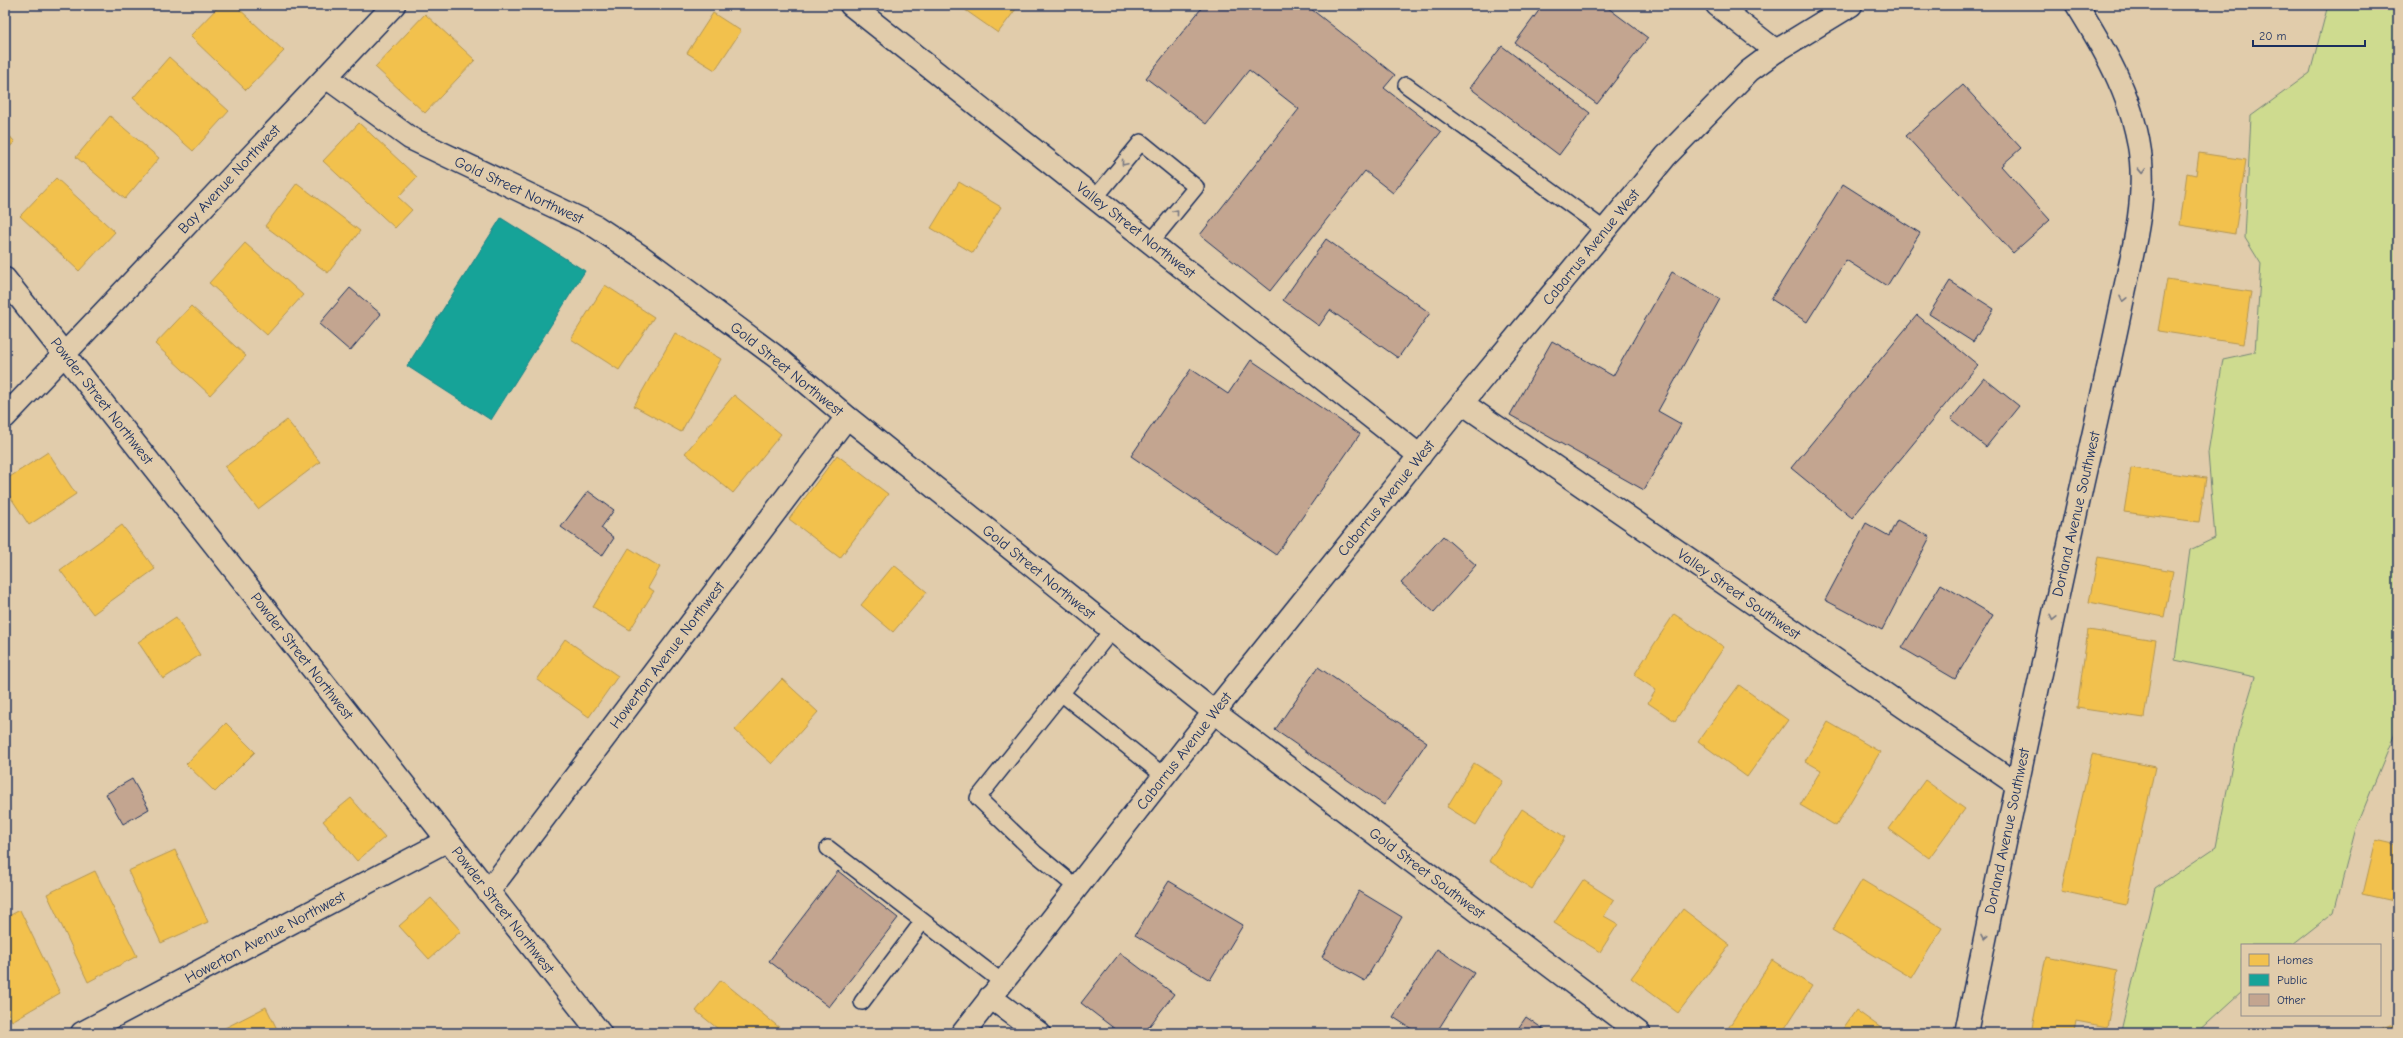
<svg xmlns="http://www.w3.org/2000/svg" width="2403" height="1038" viewBox="0 0 2403 1038" font-family="'Comic Neue',sans-serif">
<style>
.green{fill:#cedb8f;stroke:#748576}
.homes{fill:#f2c14e;stroke:#b29553}
.public{fill:#17a398;stroke:#188087}
.building{fill:#c3a590;stroke:#1b2f5e}
.lines{fill:none;stroke-linecap:round;stroke-linejoin:round}
.lane-casing{stroke:#1b2f5e;stroke-width:18}
.street-casing{stroke:#1b2f5e;stroke-width:25}
.secondary-casing{stroke:#1b2f5e;stroke-width:25}
.lane{stroke:#e1ccab;stroke-width:15}
.street{stroke:#e1ccab;stroke-width:22}
.secondary{stroke:#e1ccab;stroke-width:22}
.oneway{stroke:#747681}
.labels{text-anchor:middle;stroke-width:4;stroke-linejoin:round;paint-order:stroke}
.street-label{font-size:15px;fill:#1b2f5e;stroke:#e1ccab}
</style>
<rect width="100%" height="100%" fill="#e1ccab"/>
<filter id="ink" filterUnits="userSpaceOnUse"><feTurbulence type="fractalNoise" baseFrequency=".025" numOctaves="2"/><feDisplacementMap in="SourceGraphic" scale="8" xChannelSelector="R" yChannelSelector="G"/><feConvolveMatrix kernelMatrix="1 2 1 2 8 2 1 2 1" color-interpolation-filters="sRGB"/></filter>
<g filter="url(#ink)">
<path class="green" d="M2328 5H2398V725L2356 828 2334 912 2292 945H2242V992L2197 1033H2125L2121 1031 2155 888 2216 847 2238 733 2255 677 2175 660 2190 550 2215 538 2208 453 2223 359 2255 352 2261 264 2245 238 2251 116 2310 73Z"/>
<path class="homes" d="M220 5H235L284 51 246 90 190 36Z
M958 5H1019L998 33Z
M713 13 741 31 715 70 687 53Z
M425 14 475 60 425 113 375 67Z
M169 57 229 111 193 151 133 98Z
M110 116 159 158 125 199 76 157Z
M359 123 417 177 398 197 412 210 395 228 323 161Z
M5 131 15 142 5 151Z
M2199 153 2246 160 2235 234 2180 225 2187 173 2196 175Z
M56 178 115 232 79 271 20 216Z
M959 182 1001 207 973 253 931 228Z
M297 183 360 231 328 273 265 226Z
M245 243 303 295 267 335 209 283Z
M2167 279 2251 292 2243 344 2158 331Z
M605 285 654 317 619 370 571 339Z
M191 306 246 356 210 395 155 344Z
M675 333 721 359 681 432 634 406Z
M734 395 781 434 733 493 685 453Z
M287 420 320 462 258 509 225 467Z
M48 452 76 494 29 525 5 489V480Z
M837 455 888 494 840 558 789 519Z
M2131 468 2206 478 2199 522 2124 512Z
M122 525 155 569 93 614 60 570Z
M629 548 660 567 648 588 654 591 630 630 593 607Z
M2098 557 2173 571 2164 617 2089 602Z
M894 565 927 592 893 632 861 605Z
M1674 614 1724 647 1675 721 1648 703 1656 690 1634 675Z
M176 617 200 655 163 679 138 642Z
M2088 630 2156 640 2144 718 2077 708Z
M565 639 618 676 589 717 537 680Z
M782 679 818 712 772 764 735 730Z
M1739 685 1788 720 1747 777 1698 741Z
M1828 722 1880 752 1836 826 1800 805 1821 770 1805 761Z
M226 723 255 752 215 792 186 764Z
M2092 754 2155 767 2126 905 2061 891Z
M1474 763 1503 781 1476 825 1447 807Z
M1925 780 1965 809 1929 858 1889 829Z
M351 798 385 837 357 861 323 821Z
M1522 809 1565 837 1532 889 1489 861Z
M2398 814V828L2395 827Z
M2376 840 2398 845V902L2363 894Z
M175 850 208 922 161 943 128 871Z
M95 871 137 956 88 982 47 894Z
M1583 880 1614 900 1604 916 1618 924 1600 952 1554 923Z
M1862 880 1942 928 1912 978 1832 930Z
M431 898 461 931 429 959 399 926Z
M1683 909 1730 945 1678 1013 1631 978Z
M20 910 60 993 12 1021 5 1007V918Z
M2046 956 2118 970 2107 1027 2076 1021 2074 1033H2031Z
M1772 960 1812 986 1782 1033H1725Z
M721 980 786 1033H723L696 1011Z
M266 1007 279 1033H222L221 1030Z
M1856 1010 1888 1033H1840Z
M2398 1023V1033H2381L2380 1030Z"/>
<path class="public" d="M501 218 585 271 491 420 407 366Z"/>
<path class="building" d="M1204 5H1306L1395 75 1384 88 1441 132 1393 193 1365 171 1270 291 1200 235 1299 109 1249 70 1206 124 1146 78Z
M1543 5H1562L1567 9 1570 5H1604L1648 38 1597 104 1515 43Z
M1502 46 1590 113 1559 155 1470 88Z
M1963 85 2021 148 2001 166 2050 220 2013 253 1906 136Z
M1843 184 1920 233 1887 286 1846 260 1807 322 1771 299Z
M1326 239 1430 313 1398 358 1330 310 1319 326 1283 300Z
M1672 272 1720 299 1658 411 1681 424 1644 490 1510 415 1552 341 1613 376Z
M1950 281 1994 309 1973 342 1929 314Z
M350 288 381 314 350 351 319 324Z
M1917 315 1978 365 1852 518 1791 468Z
M1251 360 1360 434 1276 555 1131 456 1191 369 1228 394Z
M1984 378 2019 406 1986 447 1951 419Z
M588 491 614 510 601 528 614 538 602 556 561 527Z
M1897 520 1930 537 1882 630 1825 600 1866 523 1889 536Z
M1443 536 1476 565 1434 612 1401 583Z
M1941 584 1993 615 1955 679 1902 648Z
M1318 667 1427 742 1384 805 1275 730Z
M132 779 149 809 123 824 106 794Z
M838 871 898 918 829 1007 769 961Z
M1169 881 1243 925 1210 980 1135 935Z
M1359 891 1402 917 1365 981 1322 957Z
M1437 949 1474 973 1436 1033H1418L1393 1017Z
M1120 953 1174 994 1144 1033H1120L1081 1003Z
M1526 1017 1549 1033H1515Z"/>
<g class="lines">
<g class="lane-casing">
<path id="lane" d="M1406 85 1605 230
M1095 198 1141 142 1196 187 1151 242
M1061 693 1164 776
M828 848 1002 982
M1076 887 1035 853 978 798 1112 630
M862 1002 923 921"/>
</g>
<g class="street-casing">
<path id="street" d="M851 5 1420 456
M1717 5 1776 51
M326 77 410 138 595 226 642 257 779 359 847 417 1214 712 1639 1033
M5 279 600 1033
M1462 403 2016 784
M5 417 394 5
M488 892 847 417
M990 997 1039 1033
M82 1033 448 840
M1966 1033C2005 839 2046 647 2089 454 2101 400 2113 347 2124 293 2133 250 2145 206 2141 161 2136 104 2107 53 2077 5"/>
</g>
<g class="secondary-casing">
<path id="secondary" d="M963 1033 1214 712 1462 403 1666 156 1749 71 1776 51 1851 5"/>
</g>
<use href="#lane" class="lane"/>
<use href="#street" class="street"/>
<use href="#secondary" class="secondary"/>
</g>
<defs><path id="oneway-chevron" d="M-2-3.5L2.5 0L-2 3.5" fill="none" stroke-width="1.6" stroke-linecap="round" stroke-linejoin="round"/></defs>
<g class="oneway">
<use href="#oneway-chevron" transform="translate(1124 163) rotate(130)"/>
<use href="#oneway-chevron" transform="translate(2142 171) rotate(88)"/>
<use href="#oneway-chevron" transform="translate(1176 212) rotate(-51)"/>
<use href="#oneway-chevron" transform="translate(2123 299) rotate(102)"/>
<use href="#oneway-chevron" transform="translate(2053 618) rotate(103)"/>
<use href="#oneway-chevron" transform="translate(1985 937) rotate(101)"/>
</g>
</g>
<g class="labels">
<g class="street-label">
<text transform="translate(229 179) rotate(-47)" y="5">Bay Avenue Northwest</text>
<text transform="translate(519 190) rotate(25)" y="5">Gold Street Northwest</text>
<text transform="translate(1136 230) rotate(38)" y="5">Valley Street Northwest</text>
<text transform="translate(1591 247) rotate(-51)" y="5">Cabarrus Avenue West</text>
<text transform="translate(787 369) rotate(39)" y="5">Gold Street Northwest</text>
<text transform="translate(102 401) rotate(52)" y="5">Powder Street Northwest</text>
<text transform="translate(1386 498) rotate(-51)" y="5">Cabarrus Avenue West</text>
<text transform="translate(2076 514) rotate(-77)" y="5">Dorland Avenue Southwest</text>
<text transform="translate(1039 572) rotate(39)" y="5">Gold Street Northwest</text>
<text transform="translate(1739 594) rotate(35)" y="5">Valley Street Southwest</text>
<text transform="translate(667 655) rotate(-53)" y="5">Howerton Avenue Northwest</text>
<text transform="translate(302 656) rotate(52)" y="5">Powder Street Northwest</text>
<text transform="translate(1184 751) rotate(-52)" y="5">Cabarrus Avenue West</text>
<text transform="translate(2007 831) rotate(-78)" y="5">Dorland Avenue Southwest</text>
<text transform="translate(1427 873) rotate(37)" y="5">Gold Street Southwest</text>
<text transform="translate(503 910) rotate(52)" y="5">Powder Street Northwest</text>
<text transform="translate(265 937) rotate(-28)" y="5">Howerton Avenue Northwest</text>
</g>
</g>
<rect width="2403" height="1038" fill="none" stroke="#e1ccab" stroke-width="20"/>
<rect x="10" y="10" width="2383" height="1018" fill="none" stroke="#1b2f5e" stroke-width="1.5" filter="url(#ink)"/>
<rect x="2241" y="944" width="140" height="72" fill="#e1ccab" stroke="#928d8c"/>
<rect x="2249" y="954" width="20" height="12" fill="#f2c14e" stroke="#928d8c"/>
<text x="2277" y="964" font-size="12" fill="#1b2f5e">Homes</text>
<rect x="2249" y="974" width="20" height="12" fill="#17a398" stroke="#928d8c"/>
<text x="2277" y="984" font-size="12" fill="#1b2f5e">Public</text>
<rect x="2249" y="994" width="20" height="12" fill="#c3a590" stroke="#928d8c"/>
<text x="2277" y="1004" font-size="12" fill="#1b2f5e">Other</text>
<path d="M2253 40v6h112v-6" fill="none" stroke="#1b2f5e" stroke-width="2"/>
<text x="2259" y="40" font-size="12" fill="#1b2f5e" stroke="#e1ccab" stroke-width="3" paint-order="stroke">20 m</text>
</svg>
